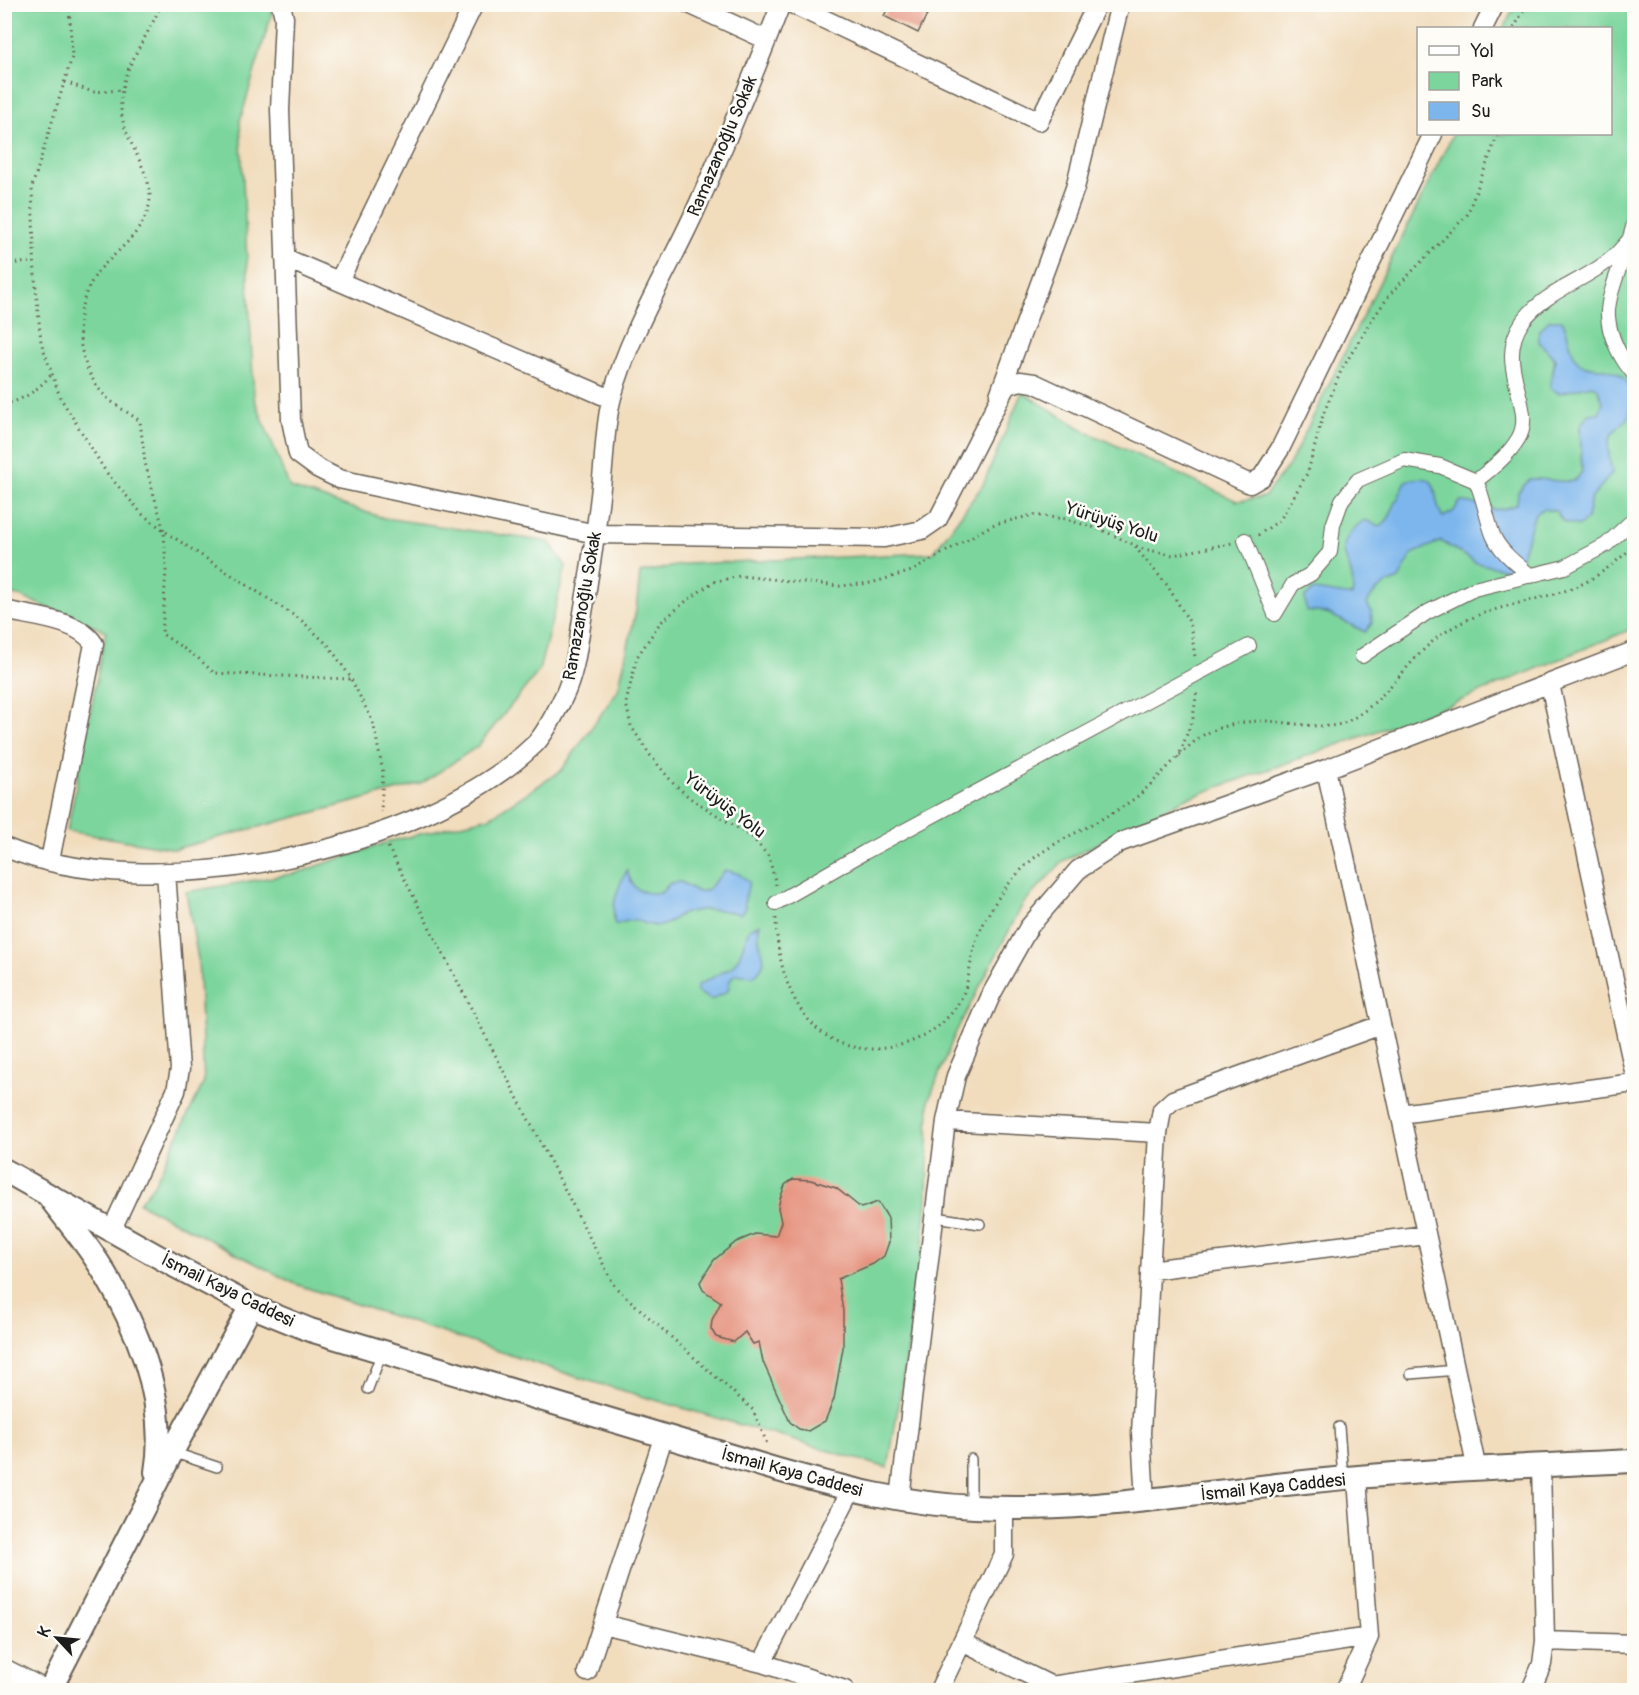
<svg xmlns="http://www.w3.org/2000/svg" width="1639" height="1695" viewBox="0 0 1639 1695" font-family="Pangolin,sans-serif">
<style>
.green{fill:#7bd59c;stroke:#4c785c;stroke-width:1.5}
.water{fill:#7cb6ed;stroke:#4c6984;stroke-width:1.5}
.building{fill:#e5907b}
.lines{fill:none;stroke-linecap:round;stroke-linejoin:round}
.service-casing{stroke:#675f54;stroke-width:12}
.pedestrian-casing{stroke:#675f54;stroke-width:16}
.minor-casing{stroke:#675f54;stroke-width:21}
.tertiary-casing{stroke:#675f54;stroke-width:26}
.path{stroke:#675f54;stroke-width:3;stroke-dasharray:1.5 4.5;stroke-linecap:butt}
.service{stroke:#fff;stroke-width:9}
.pedestrian{stroke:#fff;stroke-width:14}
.minor{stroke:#fff;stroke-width:18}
.tertiary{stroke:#fff;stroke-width:22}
.labels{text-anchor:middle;stroke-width:5;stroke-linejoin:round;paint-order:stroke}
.street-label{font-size:18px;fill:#1c1c1c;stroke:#fdfcf7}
</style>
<rect width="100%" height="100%" fill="#fdfcf7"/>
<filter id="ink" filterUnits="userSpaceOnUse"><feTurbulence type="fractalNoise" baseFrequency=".0167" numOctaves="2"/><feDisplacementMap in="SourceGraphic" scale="12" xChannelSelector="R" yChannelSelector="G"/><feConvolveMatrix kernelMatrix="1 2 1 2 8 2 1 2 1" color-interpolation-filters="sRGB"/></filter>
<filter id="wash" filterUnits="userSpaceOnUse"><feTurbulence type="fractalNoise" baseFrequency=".008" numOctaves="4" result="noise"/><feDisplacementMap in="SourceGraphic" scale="24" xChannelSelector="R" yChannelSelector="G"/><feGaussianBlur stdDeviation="1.35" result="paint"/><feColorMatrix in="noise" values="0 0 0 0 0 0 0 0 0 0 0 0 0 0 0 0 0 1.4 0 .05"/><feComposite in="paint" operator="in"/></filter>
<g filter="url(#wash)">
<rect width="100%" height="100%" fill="#f1dcbc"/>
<path class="green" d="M4 5H271L273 9 240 121 254 398 290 488 384 518 549 542 566 566 539 671 478 746 421 784 175 849 67 831 106 631 19 596 5 594Z
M1515 5H1634V628L1445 707 1182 800 1063 861 1023 904 955 1034 929 1100 927 1201 920 1276 888 1468 583 1379 295 1284 139 1203 154 1184 204 1082 198 959 186 892 297 873 391 841 490 817 561 771 618 690 636 611 640 573 686 564 933 553 983 485 1022 392 1087 432 1237 501 1264 497 1289 465 1453 134H1610V28H1504Z"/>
<path class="water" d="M1550 320H1562C1570 333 1569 354 1580 363 1585 367 1592 367 1598 368 1630 371 1634 389 1629 418 1603 438 1607 443 1612 473L1591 499 1587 519 1579 526 1563 522 1556 511 1544 509 1535 513 1522 556 1506 570 1477 563 1441 541 1412 554 1399 579C1384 585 1374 589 1367 604L1371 611 1372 623 1365 632 1327 613 1306 611 1305 597 1314 590 1352 596C1359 561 1323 551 1364 520L1381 526 1388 519 1406 481C1446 469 1429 499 1443 517L1453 512 1460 502C1485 501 1489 518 1517 504L1518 492 1530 479C1546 478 1559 483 1574 481L1582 472 1580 426 1589 414 1599 413 1603 402 1598 389 1592 385 1559 393 1550 388 1555 359 1539 342V330Z
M627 870C632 890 640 894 661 893L670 883 681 882 698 892 707 890 726 870 739 874 749 882 744 904 746 908 740 914C719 908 700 907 680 915 673 918 668 925 660 926 642 926 639 915 615 925 610 906 618 887 627 870Z
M760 924C753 950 776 957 754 976L735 974 730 980 728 991 711 1000 697 992V986L732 967 739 957 749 929Z"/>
<g id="blocks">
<path class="building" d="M890 4H932L918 33 884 16Z
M793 1179 811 1180 836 1188 861 1208 878 1202 888 1218 889 1242 884 1256 873 1264 838 1279 843 1311V1348L834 1399 825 1421 808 1431 799 1429 790 1422 763 1362 759 1342 753 1344 745 1332 734 1342 716 1337 711 1329 712 1320 721 1302 703 1290 700 1282 714 1260 736 1242 755 1234 776 1236 781 1222 778 1208 780 1199 785 1185Z"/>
</g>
</g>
<g filter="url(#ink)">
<use href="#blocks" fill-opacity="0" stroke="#675f54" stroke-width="1.5"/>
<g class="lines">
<g class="service-casing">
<path id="service" d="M936 1217 980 1224
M1411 1374 1456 1370
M368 1389 382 1352
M1339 1427 1343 1477
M172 1452 217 1467
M971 1507V1459"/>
</g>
<g class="pedestrian-casing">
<path id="pedestrian" d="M1634 223C1629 248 1606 294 1608 316 1609 336 1621 360 1634 374
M1476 481C1484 498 1486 517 1493 535 1500 552 1517 564 1531 576
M1245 540 1275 614 1293 584 1311 574 1330 552 1333 525 1342 500 1358 480 1404 460 1440 466 1476 481C1491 469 1508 456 1518 439 1538 407 1492 365 1523 321 1545 291 1585 281 1612 258 1619 252 1625 244 1631 238
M1362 656 1428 612 1474 589 1565 567 1606 545 1634 519
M776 903 865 852 1249 646"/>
</g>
<g class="minor-casing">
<path id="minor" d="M281 4 284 18 280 110 291 420 298 454 317 468 339 479 596 534 884 538 922 530 938 519 1006 386 1020 381 1034 383 1250 484 1262 477 1280 449 1433 134
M689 4 767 40
M792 4 1039 121 1097 4
M1483 28 1495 4
M285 258 611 399
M339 281 474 4
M999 395 1075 188 1120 4
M4 610C32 617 78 619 94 644L50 860
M1550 684 1634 1071
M1326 769 1477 1470
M4 847C149 909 423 852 535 744 546 733 556 712 563 698 575 674 578 645 582 619 590 572 597 525 602 478 605 452 605 422 612 397 629 334 665 276 692 218 724 148 753 76 781 4
M1400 1114 1634 1083
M946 1121 1158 1133
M112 1229 176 1091 180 1069 166 872
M1150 1270 1426 1235
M900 1498 946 1121 956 1076 992 993 1029 927 1078 870 1121 842 1326 769 1634 651
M1145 1501 1141 1433 1158 1133 1162 1110 1173 1100 1381 1025
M603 1624 762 1663 845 1690
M1545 1641 1634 1644
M962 1642 1060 1690
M762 1663 851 1490
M4 1668 47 1690
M587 1672 664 1435
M1051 1686 1369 1637
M939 1690 1004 1554V1508
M1345 1690 1369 1637 1357 1479
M1531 1690 1542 1664 1545 1641 1541 1465"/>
</g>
<g class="tertiary-casing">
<path id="tertiary" d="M4 1170 175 1266 251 1306 310 1330 778 1470C842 1488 907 1504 974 1507 1081 1513 1188 1494 1295 1483 1407 1471 1522 1466 1634 1461
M50 1198C68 1222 89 1246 104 1272 139 1331 168 1402 156 1472
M50 1690 172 1452 251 1306"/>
</g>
<path class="path" d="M69 4 72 57 32 187 35 278 41 342 60 397 106 472 142 514 170 535 301 620 329 646 349 675 373 722 383 772 381 812
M161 4C145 47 107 80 126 131 134 152 151 177 150 199 148 227 122 247 104 265 70 300 72 362 106 397 116 406 129 413 140 421L145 463 164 531 166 570 162 634 198 658 214 673 350 679
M1514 28 1527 4
M65 82 93 92 123 90
M4 264 34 262
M4 404C25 400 38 389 52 374
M1258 535 1280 520 1308 472 1323 415 1341 371 1369 324 1391 293 1467 215 1498 134
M1135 547 1167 585 1190 623 1195 657
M1178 758 1193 718 1197 690
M388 847 615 1287 753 1410 768 1446
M776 885 769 857 752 837 690 798 673 783 650 755 631 726 626 703 637 657 660 623 685 602 713 582 740 576 840 586 871 583 912 571 992 525 1033 515 1065 519 1102 530 1143 549 1173 555 1232 543
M776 918C777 994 817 1069 904 1044 934 1035 960 1012 967 982 970 971 971 959 974 948 984 913 1013 871 1044 851 1074 831 1111 818 1139 795 1156 781 1190 741 1207 733 1225 725 1244 721 1263 721 1286 721 1323 731 1344 723 1387 704 1408 655 1447 631 1485 606 1531 603 1573 588 1596 579 1616 562 1634 546"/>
<use href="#service" class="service"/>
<use href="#pedestrian" class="pedestrian"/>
<use href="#minor" class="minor"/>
<use href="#tertiary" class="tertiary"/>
</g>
</g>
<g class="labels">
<g class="street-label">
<text transform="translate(722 146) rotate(-67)" y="6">Ramazanoğlu Sokak</text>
<text transform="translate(1112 522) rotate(18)" y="6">Yürüyüş Yolu</text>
<text transform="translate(582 606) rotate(-80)" y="6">Ramazanoğlu Sokak</text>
<text transform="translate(725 805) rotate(37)" y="6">Yürüyüş Yolu</text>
<text transform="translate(228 1290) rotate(26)" y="6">İsmail Kaya Caddesi</text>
<text transform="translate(792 1472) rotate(15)" y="6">İsmail Kaya Caddesi</text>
<text transform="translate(1273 1487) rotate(-6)" y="6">İsmail Kaya Caddesi</text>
</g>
</g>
<rect width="1639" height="1695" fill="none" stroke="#fdfcf7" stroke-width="24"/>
<rect x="1417" y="27" width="195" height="108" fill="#fdfcf7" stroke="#a3a29f" stroke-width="1.5"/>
<rect x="1429" y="46" width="30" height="9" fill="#ffffff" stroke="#a3a29f" stroke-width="1.5"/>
<text x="1471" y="57" font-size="18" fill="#1c1c1c">Yol</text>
<rect x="1429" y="72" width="30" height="18" fill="#7bd59c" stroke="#a3a29f" stroke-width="1.5"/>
<text x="1471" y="87" font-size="18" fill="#1c1c1c">Park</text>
<rect x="1429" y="102" width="30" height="18" fill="#7cb6ed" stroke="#a3a29f" stroke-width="1.5"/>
<text x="1471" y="117" font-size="18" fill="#1c1c1c">Su</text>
<g transform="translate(57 1638) rotate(296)" stroke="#fdfcf7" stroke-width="4.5" paint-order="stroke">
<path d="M0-4.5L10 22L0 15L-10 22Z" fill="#1c1c1c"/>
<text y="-9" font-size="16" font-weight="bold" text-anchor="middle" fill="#1c1c1c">K</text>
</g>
</svg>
